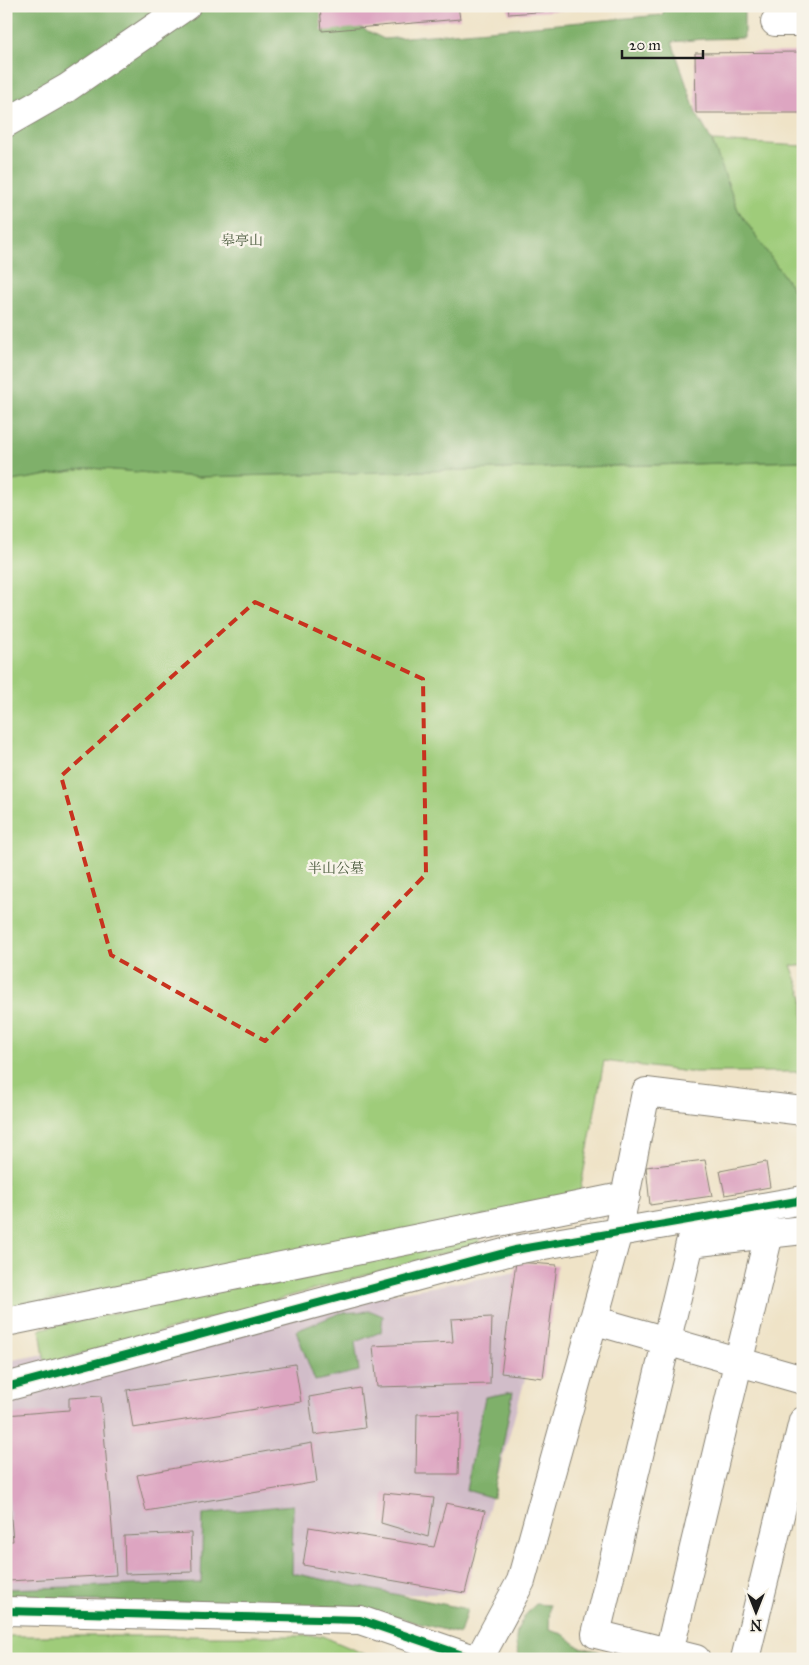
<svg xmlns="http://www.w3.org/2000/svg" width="809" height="1665" viewBox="0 0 809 1665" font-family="'IM FELL Great Primer','Noto Serif SC',serif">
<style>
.industrial{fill:#d1bdc9}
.green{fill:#9fcc7a;stroke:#5e744b}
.forest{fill:#7fb06a;stroke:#4e6643}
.building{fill:#dda5c1}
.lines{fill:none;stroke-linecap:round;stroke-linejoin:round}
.minor-casing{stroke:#868072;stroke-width:30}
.minor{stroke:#fff;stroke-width:28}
.cycleway-casing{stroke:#f7f3e8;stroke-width:11}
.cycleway{stroke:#00873e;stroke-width:8}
.marked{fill:none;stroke:#c8321e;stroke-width:4;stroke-dasharray:10 6;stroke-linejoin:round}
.labels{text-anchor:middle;stroke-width:5;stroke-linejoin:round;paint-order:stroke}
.park-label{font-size:14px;fill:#4a5a3d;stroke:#f7f3e8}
</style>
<rect width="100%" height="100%" fill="#f7f3e8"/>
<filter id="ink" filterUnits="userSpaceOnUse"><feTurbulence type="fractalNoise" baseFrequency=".02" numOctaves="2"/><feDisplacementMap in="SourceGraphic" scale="10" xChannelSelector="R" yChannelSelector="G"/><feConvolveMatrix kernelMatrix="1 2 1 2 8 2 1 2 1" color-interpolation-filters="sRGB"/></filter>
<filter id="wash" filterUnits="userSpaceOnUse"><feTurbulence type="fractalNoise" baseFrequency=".0096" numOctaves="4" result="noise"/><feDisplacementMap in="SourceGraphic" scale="20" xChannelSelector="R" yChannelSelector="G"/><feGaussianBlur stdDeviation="1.12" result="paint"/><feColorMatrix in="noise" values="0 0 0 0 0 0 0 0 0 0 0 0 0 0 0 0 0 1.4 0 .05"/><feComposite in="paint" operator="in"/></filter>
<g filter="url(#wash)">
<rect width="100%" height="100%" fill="#efe3c7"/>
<path class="industrial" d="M557 1265 465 1593 6 1605V1361Z"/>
<path class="green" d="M712 141 803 146V304L738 210Z
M803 461V966L791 965 803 997V1072H689L604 1061 579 1197 6 1309V482L90 468 198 477Z
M476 1235 481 1243 45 1364 40 1329Z
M6 1636H322L376 1659H6Z"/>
<path class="forest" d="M6 6H317L384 39 662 15 666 6H752L744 12V38L704 39 672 42 696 113 712 141 738 210 803 304V461L198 477 90 468 6 482Z
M371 1311 383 1316 381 1332 355 1342 359 1371 315 1381 296 1331 340 1313Z
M513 1392 493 1498 466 1490 485 1397Z
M293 1505 292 1573 467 1609 460 1634 357 1607 6 1599V1589L201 1583 203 1514Z
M536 1604 550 1605 549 1630 563 1634 579 1647 633 1659H521C509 1638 520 1618 536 1604Z"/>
<g id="blocks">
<path class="building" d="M320 6H458L460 19 322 31Z
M508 6H592V8L509 14Z
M803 52V113H696L695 53Z
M705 1160 712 1196 650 1205 646 1167Z
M766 1162 770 1187 725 1195 720 1171Z
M516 1262 557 1265 543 1378 501 1373Z
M492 1317 490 1384 377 1387 373 1346 453 1342 451 1319Z
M295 1364 301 1402 133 1428 127 1390Z
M360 1388 365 1428 314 1435 309 1397Z
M101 1396 116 1575 8 1581 6 1541H13L6 1464V1415L69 1410V1398Z
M460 1413 458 1474H416L417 1414Z
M312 1443 317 1482 146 1511 137 1475Z
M384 1493 434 1498 428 1537 381 1523Z
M446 1503 485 1511 465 1593 303 1565 309 1527 434 1547Z
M191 1533 192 1572 125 1574 124 1536Z"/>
</g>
</g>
<g filter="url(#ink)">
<use href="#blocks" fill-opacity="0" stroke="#868072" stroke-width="1"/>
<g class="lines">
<g class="minor-casing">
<path id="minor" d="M775 22H803
M6 123 67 88 186 6
M593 1320 803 1380
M6 1322 626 1196
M6 1387 515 1250 803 1200
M6 1611 360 1620 474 1659
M669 1652 769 1234
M479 1659 521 1581 618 1232 646 1092 803 1111
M696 1659 596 1634 690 1243 803 1230
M745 1659 803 1421"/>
</g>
<use href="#minor" class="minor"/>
<g class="cycleway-casing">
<path id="cycleway" d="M6 1387 515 1250 803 1200
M6 1611 360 1620 474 1659"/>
</g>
<use href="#cycleway" class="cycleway"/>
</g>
</g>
<path class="marked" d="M255 602 423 679 426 874 265 1041 111 955 61 776Z"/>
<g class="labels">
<g class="park-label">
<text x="242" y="245">皋亭山</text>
<text x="336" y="873">半山公墓</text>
</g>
</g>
<rect width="809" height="1665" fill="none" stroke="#f7f3e8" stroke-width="25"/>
<g transform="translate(756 1612) rotate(180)" stroke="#f7f3e8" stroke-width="4" paint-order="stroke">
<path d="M0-4L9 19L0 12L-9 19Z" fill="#1c1c1c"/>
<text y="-8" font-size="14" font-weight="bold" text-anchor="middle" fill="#1c1c1c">N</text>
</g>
<path d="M622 50v8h81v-8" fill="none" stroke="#1c1c1c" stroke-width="2.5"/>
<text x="629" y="50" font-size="15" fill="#1c1c1c" stroke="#f7f3e8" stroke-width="4" paint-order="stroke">20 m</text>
</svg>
